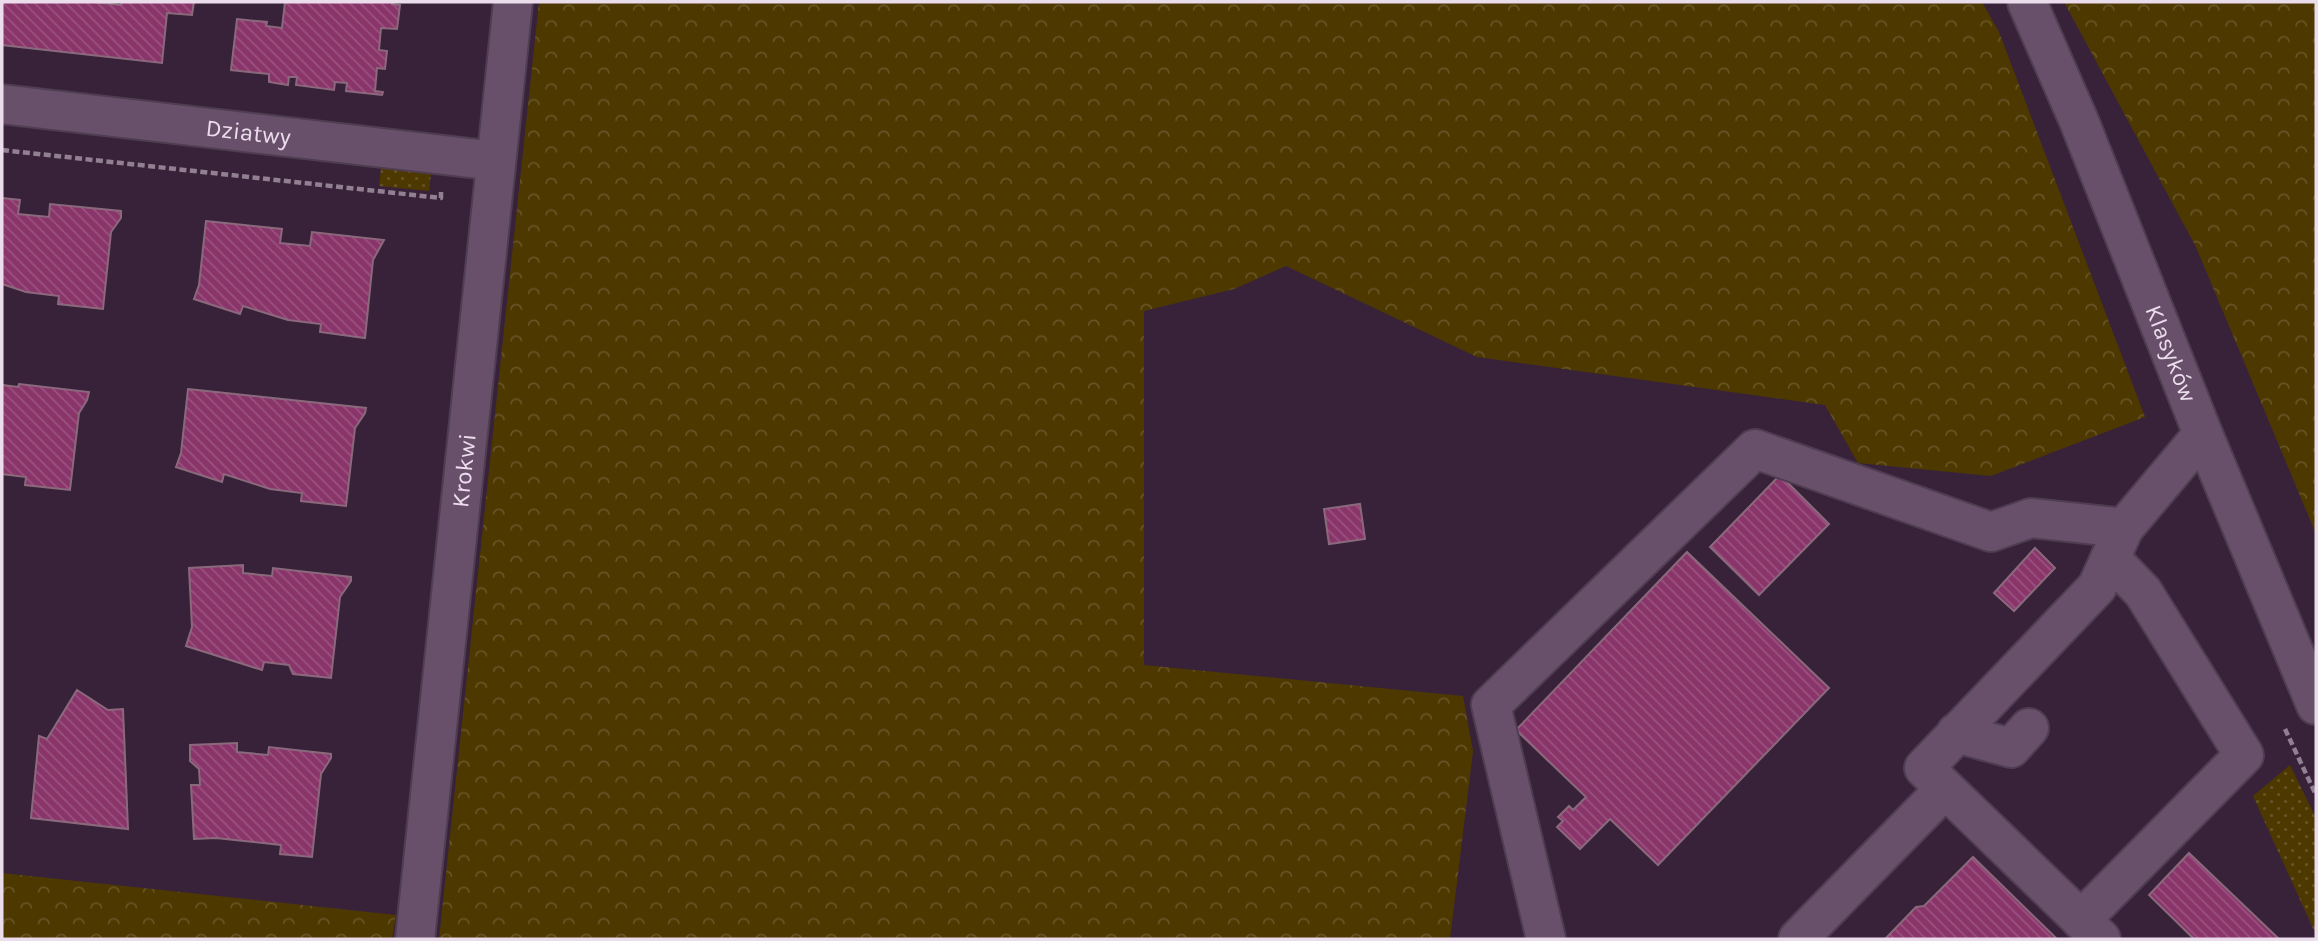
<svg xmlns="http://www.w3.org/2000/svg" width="2318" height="941" viewBox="0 0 2318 941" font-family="Karla,sans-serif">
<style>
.grass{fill:url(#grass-dots)}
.forest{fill:url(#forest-crowns)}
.building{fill:url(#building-back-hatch);stroke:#8b697c;stroke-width:2}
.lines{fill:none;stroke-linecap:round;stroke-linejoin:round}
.minor-casing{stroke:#4f3d51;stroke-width:42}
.path{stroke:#917f92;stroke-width:4.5;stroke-dasharray:7 3.5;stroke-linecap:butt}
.minor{stroke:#68506a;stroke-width:38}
.labels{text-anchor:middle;stroke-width:7;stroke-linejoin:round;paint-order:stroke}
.street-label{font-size:24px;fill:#ecdded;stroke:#382239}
</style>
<defs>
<pattern id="grass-dots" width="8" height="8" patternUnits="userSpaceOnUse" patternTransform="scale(1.75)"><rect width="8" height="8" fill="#4d3800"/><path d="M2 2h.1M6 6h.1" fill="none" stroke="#675426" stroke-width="1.8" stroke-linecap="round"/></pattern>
<pattern id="forest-crowns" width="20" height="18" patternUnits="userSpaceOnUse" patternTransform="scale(1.75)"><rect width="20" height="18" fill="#4d3800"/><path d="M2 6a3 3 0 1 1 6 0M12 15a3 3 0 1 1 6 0" fill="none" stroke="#675426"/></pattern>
<pattern id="building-back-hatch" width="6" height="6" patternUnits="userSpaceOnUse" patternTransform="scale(1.75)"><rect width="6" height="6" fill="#89356a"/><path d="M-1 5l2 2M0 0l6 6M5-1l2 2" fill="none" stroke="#9a5280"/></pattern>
</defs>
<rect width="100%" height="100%" fill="#382239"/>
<path class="grass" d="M382 160 432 165 429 191 379 186Z
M2290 765 2316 818V935L2253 796Z"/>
<path class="forest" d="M539 2H1982L1999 32 2145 417 1991 476 1858 463 1825 405 1477 357 1286 266 1234 289 1144 311V665L1463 696 1473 751 1450 939H439Z
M2064 2H2316V534L2196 247Z
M2 873 396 915 392 939H2Z"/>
<path class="building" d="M2 2H93L121 5 122 2H194L192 15 167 13 162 63 2 45Z
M285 2H392V4L400 5 397 29 381 28 379 50 387 51 385 69 377 68 375 91 383 92 382 95 346 91 347 83 335 82 334 90 296 85 297 77H289L288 85 269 82V74L231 70 237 19 267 22 266 26 282 28Z
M2 198 20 200 18 214 49 217 50 204 121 211V218L111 232 103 309 58 304 59 296 26 292 2 284Z
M206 221 282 229 280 243 310 246 312 232 384 240 373 260 365 338 320 332 321 324 288 320 243 306 240 314 194 299 199 285Z
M19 384 89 392 87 400 79 413 70 490 25 485 26 477 2 474V385L18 387Z
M188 389 366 408 365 413 355 428 346 506 301 501 302 493 270 489 224 474 222 482 176 467 181 453Z
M1780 475 1829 524 1759 595 1710 547Z
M1360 504 1365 539 1329 544 1324 509Z
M2035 548 2055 568 2014 611 1994 593Z
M1687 552 1829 688 1658 865 1610 819 1580 849 1557 827 1563 821 1558 817 1569 806 1573 810 1586 797 1516 730Z
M243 565V573L272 576 273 568 351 577V581L340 597 331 678 293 674 289 665 264 662 262 670 186 646 192 627 189 568Z
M77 690 108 710 123 709 128 829 31 818 39 736 47 739Z
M237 743V752L268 755 269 747 331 754V758L321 774 312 857 280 854 281 845 216 838 194 839 191 785H200L199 769 190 761V745Z
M2189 853 2279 939H2194L2149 895Z
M1973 857 2057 939H1885L1916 907 1924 906Z"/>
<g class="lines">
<g class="minor-casing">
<g id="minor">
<path id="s1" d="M2027 2 2079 121 2203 434 2316 705"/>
<path id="s2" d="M2 104 496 161"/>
<path d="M1956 733 2011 748 2029 728"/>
<path d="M2081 920 2244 755 2143 592 2110 558"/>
<path id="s3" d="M415 939 513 2"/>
<path d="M1546 939 1491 705 1755 449 1991 532 2031 518 2124 528"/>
<path d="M1798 939 1945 789"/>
<path d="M2101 939 1924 768 2097 587 2124 528 2203 434"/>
</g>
</g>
<path class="path" d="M2 150 441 198V192
M2285 729 2316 795"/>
<use href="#minor" class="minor"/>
</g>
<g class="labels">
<g class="street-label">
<text dy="8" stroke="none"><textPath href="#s2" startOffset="248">Dziatwy</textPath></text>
<text dy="8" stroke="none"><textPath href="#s1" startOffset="380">Klasyków</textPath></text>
<text dy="8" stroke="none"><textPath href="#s3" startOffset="471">Krokwi</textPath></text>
</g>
</g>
<rect width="2318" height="941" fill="none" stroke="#ecdded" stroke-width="7"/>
</svg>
